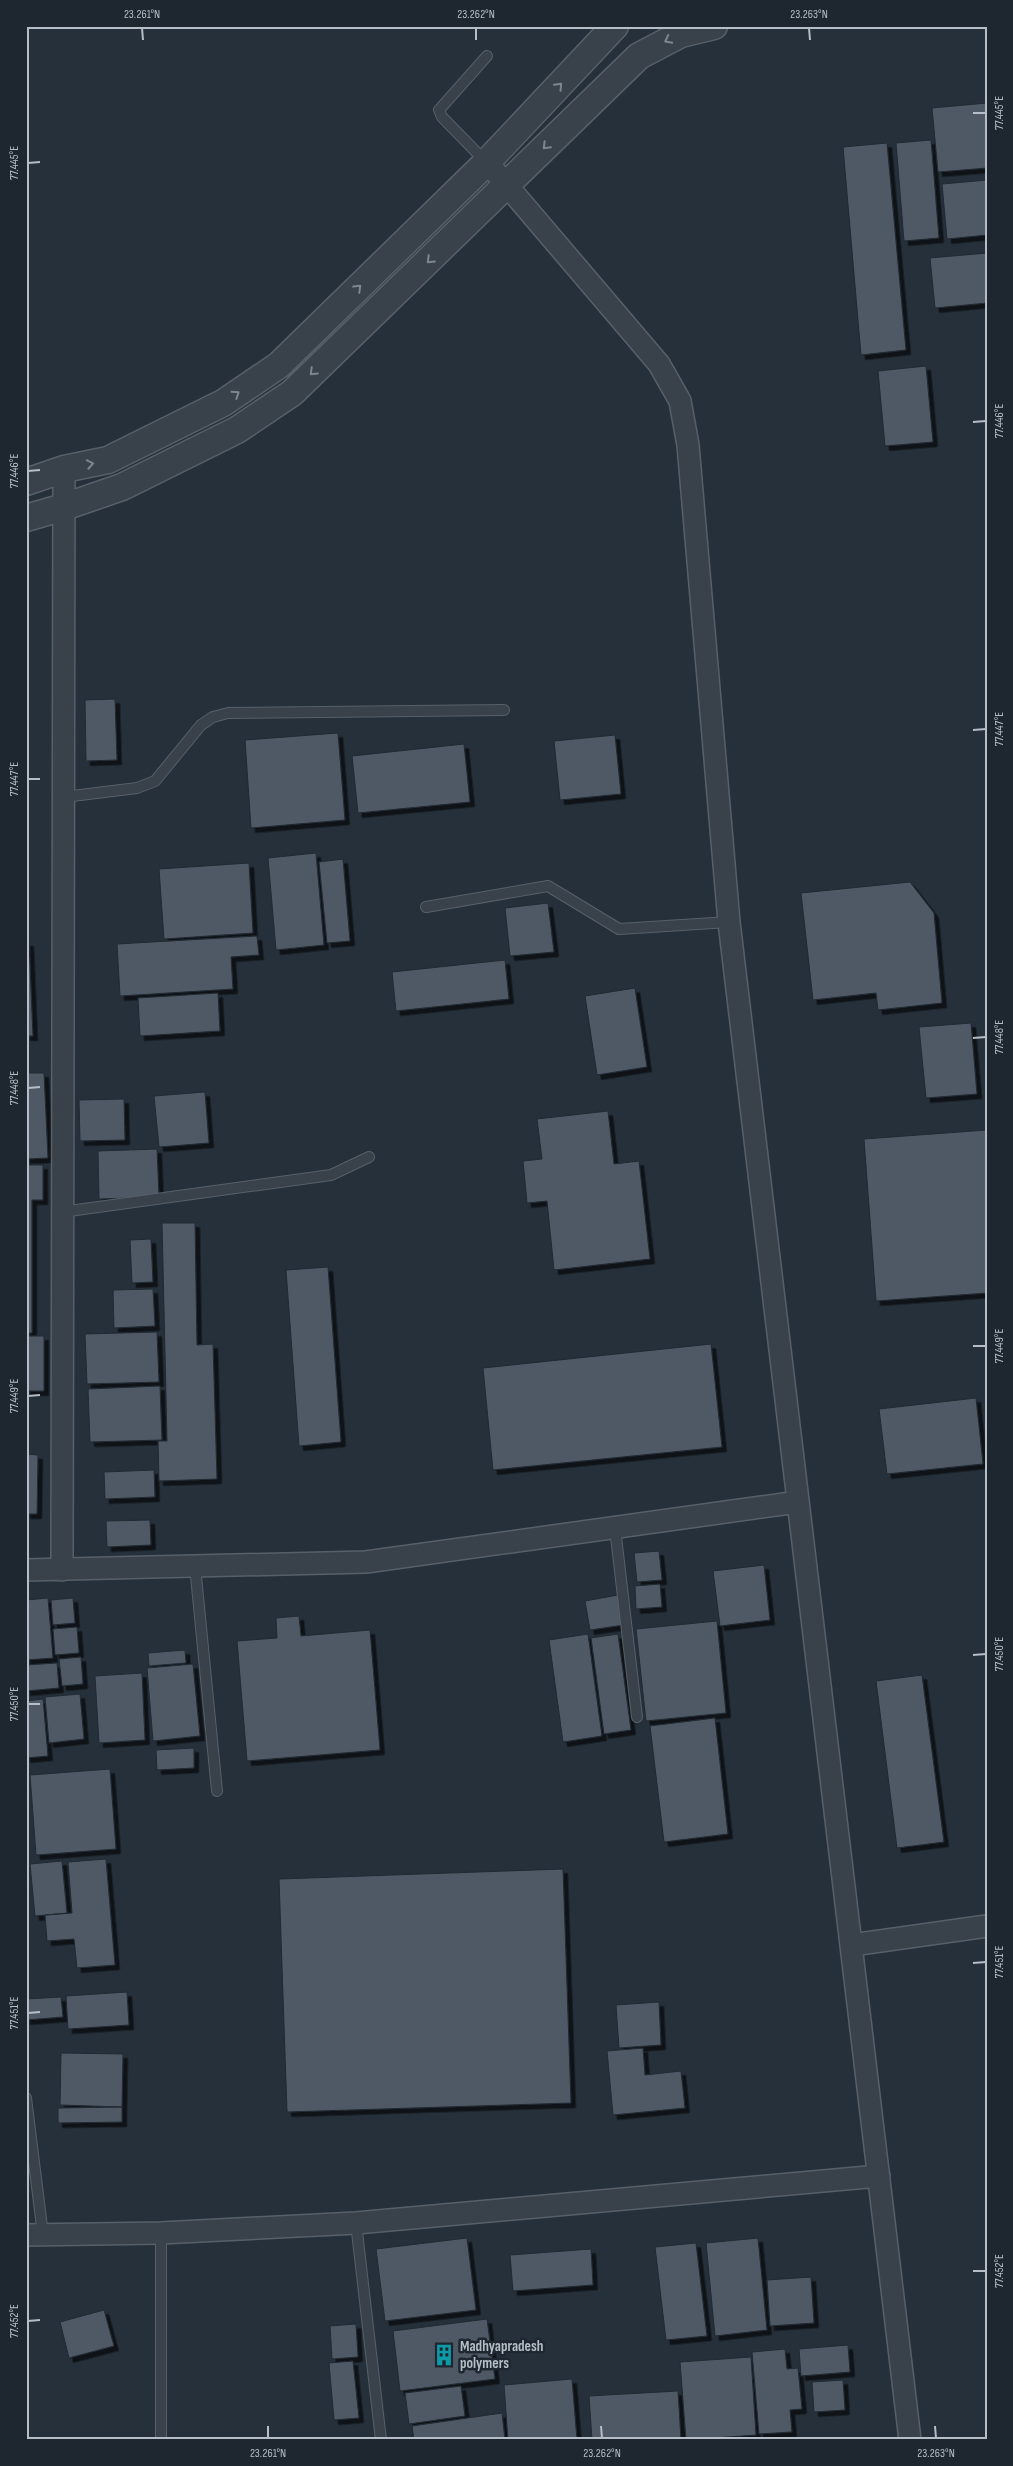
<svg xmlns="http://www.w3.org/2000/svg" width="1013" height="2466" viewBox="0 0 1013 2466" font-family="'Sofia Sans Condensed',sans-serif">
<style>
.building{fill:#4f5965;stroke:#202932;filter:url(#shadow)}
.lines{fill:none;stroke-linecap:round;stroke-linejoin:round}
.service-casing{stroke:#576069;stroke-width:12}
.minor-casing{stroke:#576069;stroke-width:24}
.tertiary-casing{stroke:#576069;stroke-width:29}
.service{stroke:#39424b;stroke-width:10}
.minor{stroke:#39424b;stroke-width:21}
.tertiary{stroke:#39424b;stroke-width:26}
.oneway{stroke:#7d868f}
.ticks{fill:none;stroke:#b5bdc6;stroke-width:2}
.labels{text-anchor:middle;stroke-width:5;stroke-linejoin:round;paint-order:stroke}
.poi-label{font-size:15px;font-weight:bold;fill:#b5bdc6;stroke:#1e2730;text-anchor:start}
.neatline{fill:none;stroke:#b5bdc6;stroke-width:2}
.ticks-label{font-size:12px;text-anchor:middle;fill:#b5bdc6}
</style>
<defs>
<filter id="shadow"><feDropShadow dx="4.5" dy="4.5" stdDeviation="0" flood-color="#0009"/></filter>
</defs>
<rect width="100%" height="100%" fill="#25303b"/>
<path class="building" d="M987 103V168L938 172 932 108Z
M931 140 939 238 904 241 896 143Z
M887 143 906 350 861 355 843 147Z
M987 180V235L947 239 942 184Z
M987 253V303L935 308 930 258Z
M926 366 933 442 885 446 878 371Z
M115 699 117 760 86 761 85 700Z
M338 733 345 820 251 828 245 740Z
M615 735 621 794 560 800 554 741Z
M464 744 470 802 358 813 352 756Z
M316 853 324 945 276 950 268 858Z
M343 859 350 941 327 943 319 862Z
M249 863 253 933 164 939 159 869Z
M910 882 934 913 942 1003 878 1010 876 993 813 1000 801 893Z
M548 903 554 952 510 956 505 908Z
M257 936 259 955 231 957 233 989 120 996 117 944Z
M26 942H29L33 1036H26Z
M505 960 509 999 396 1011 392 972Z
M635 988 647 1067 597 1075 585 996Z
M218 993 220 1031 140 1036 138 998Z
M971 1023 977 1094 926 1098 919 1027Z
M26 1073H44L48 1158 26 1159Z
M205 1092 209 1143 159 1147 154 1096Z
M124 1099 125 1140 80 1141 79 1100Z
M608 1111 614 1164 639 1161 650 1259 554 1270 547 1201 527 1203 523 1161 542 1159 537 1119Z
M987 1130V1293L876 1301 864 1139Z
M157 1149 159 1197 99 1199 98 1151Z
M26 1165H43V1200H32V1333H26Z
M162 1223H195L197 1345 213 1344 217 1479 159 1481 158 1441H167Z
M151 1239 153 1282 132 1283 130 1240Z
M328 1267 341 1442 299 1446 286 1270Z
M153 1289 155 1326 114 1328 113 1290Z
M157 1332 159 1382 87 1384 85 1334Z
M26 1336H44V1391H26Z
M711 1344 722 1447 493 1470 483 1368Z
M160 1386 162 1440 90 1442 88 1389Z
M976 1398 983 1464 887 1474 879 1409Z
M26 1454 38 1455 37 1514H26Z
M154 1470 155 1497 105 1499 104 1472Z
M150 1520 151 1545 107 1547 106 1521Z
M659 1551 662 1580 637 1582 634 1553Z
M764 1565 770 1620 720 1626 713 1571Z
M660 1584 662 1607 636 1609 635 1586Z
M618 1595 624 1625 590 1630 585 1601Z
M48 1598 53 1658 26 1660V1600Z
M73 1598 75 1623 53 1625 51 1600Z
M299 1616 301 1636 370 1630 380 1750 247 1761 237 1641 277 1638 276 1618Z
M717 1621 726 1713 646 1721 636 1629Z
M77 1627 79 1653 55 1655 53 1629Z
M588 1634 602 1736 563 1742 549 1640Z
M618 1634 631 1730 604 1734 591 1638Z
M185 1650 186 1663 149 1666 148 1653Z
M81 1657 83 1684 62 1686 59 1659Z
M57 1663 59 1688 26 1691V1665Z
M193 1664 200 1736 153 1741 147 1668Z
M142 1673 145 1740 99 1743 95 1676Z
M922 1675 944 1842 897 1848 876 1681Z
M80 1694 84 1739 49 1743 45 1697Z
M43 1699 48 1756 26 1758V1701Z
M715 1718 728 1834 664 1842 650 1726Z
M194 1748V1768L157 1770 156 1750Z
M110 1769 116 1849 36 1855 30 1775Z
M106 1859 115 1965 77 1968 74 1939 47 1941 45 1915 72 1913 68 1862Z
M62 1861 67 1913 35 1916 30 1864Z
M563 1869 571 2103 287 2112 279 1879Z
M127 1992 129 2025 68 2029 66 1996Z
M61 1997 63 2017 26 2020V1999Z
M659 2002 661 2045 619 2048 616 2005Z
M643 2048 645 2075 681 2071 685 2108 613 2115 607 2051Z
M61 2053 123 2054 122 2107 60 2105Z
M122 2107V2122L58 2123V2108Z
M467 2238 476 2310 385 2321 376 2249Z
M758 2238 767 2330 715 2336 706 2243Z
M696 2243 707 2336 666 2340 655 2247Z
M591 2249 593 2285 513 2291 510 2255Z
M811 2277 814 2323 770 2326 767 2280Z
M104 2310 114 2346 69 2358 60 2322Z
M487 2319 495 2379 400 2391 393 2331Z
M356 2324 358 2357 332 2359 330 2326Z
M848 2345 850 2372 801 2376 799 2349Z
M785 2349 787 2369 798 2368 802 2409 790 2410 792 2432 759 2434 752 2352Z
M751 2357 756 2435 686 2440 680 2362Z
M353 2361 359 2418 334 2420 329 2363Z
M572 2379 577 2440H508L504 2385Z
M843 2380 845 2410 814 2412 812 2382Z
M461 2386 465 2416 409 2424 405 2393Z
M678 2391 681 2440H592L589 2396Z
M502 2413 505 2440H414L412 2426Z"/>
<g class="lines">
<g class="service-casing">
<path id="service" d="M486 162 442 117 439 110 487 56
M64 797 137 788 155 781 201 725 213 717 228 713 504 710
M426 907 548 886 619 929 729 922
M62 1212 331 1175 369 1157
M615 1528 637 1717
M195 1566 217 1791
M26 2098 43 2235
M356 2223 381 2440
M161 2233V2440"/>
</g>
<g class="minor-casing">
<path id="minor" d="M487 162 659 364 680 401 688 445 729 922 910 2440
M26 1570 366 1562 798 1502
M62 1570 64 469
M852 1945 987 1926
M26 2235 161 2233 356 2223 879 2176"/>
</g>
<g class="tertiary-casing">
<path id="tertiary" d="M26 482 64 469 108 460 223 403 279 365 487 162 615 26
M26 518 64 507 122 487 237 430 292 393 639 56 681 34 714 26"/>
</g>
<use href="#service" class="service"/>
<use href="#minor" class="minor"/>
<use href="#tertiary" class="tertiary"/>
</g>
<defs><path id="oneway-chevron" d="M-2-3.5L2.5 0L-2 3.5" fill="none" stroke-width="1.6" stroke-linecap="round" stroke-linejoin="round" transform="scale(1.25)"/></defs>
<g class="oneway">
<use href="#oneway-chevron" transform="translate(668 40) rotate(153)"/>
<use href="#oneway-chevron" transform="translate(559 86) rotate(-47)"/>
<use href="#oneway-chevron" transform="translate(546 146) rotate(135)"/>
<use href="#oneway-chevron" transform="translate(430 260) rotate(136)"/>
<use href="#oneway-chevron" transform="translate(358 288) rotate(-44)"/>
<use href="#oneway-chevron" transform="translate(313 372) rotate(136)"/>
<use href="#oneway-chevron" transform="translate(236 394) rotate(-34)"/>
<use href="#oneway-chevron" transform="translate(90 464) rotate(-11)"/>
</g>
<path class="ticks" d="M142 28 143 40M476 28V40M809 28 810 40M973 113H986M28 163 40 162M973 422 986 421M28 471 40 470M973 730 986 729M28 779H40M973 1038 986 1037M28 1088 40 1087M973 1346H986M28 1396 40 1395M973 1655 986 1654M28 1704H40M973 1963 986 1962M28 2013 40 2012M973 2271H986M28 2321 40 2320M268 2426V2438M601 2426 602 2438M935 2426 936 2438"/>
<defs>
<g id="building-bare" transform="scale(1.725)"><path d="M-4-6H4V6H1V3H-1V6H-4ZM-2.5-4.3h1.7v1.8h-1.7ZM.8-4.3h1.7v1.8H.8ZM-2.5-1h1.7V.8h-1.7ZM.8-1h1.7V.8H.8Z" fill="#0f9aa8" stroke="#1e2730" stroke-width="2.5" paint-order="stroke"/></g>
</defs>
<g fill-rule="evenodd">
<use href="#building-bare" x="444" y="2355"/>
</g>
<g class="labels">
<g class="poi-label">
<text x="460" y="2351">Madhyapradesh<tspan x="460" dy="17">polymers</tspan></text>
</g>
</g>
<rect width="1013" height="2466" fill="none" stroke="#1e2730" stroke-width="55"/>
<rect x="28" y="28" width="958" height="2410" class="neatline"/>
<g class="ticks-label">
<text x="142" y="18">23.261°N</text>
<text x="476" y="18">23.262°N</text>
<text x="809" y="18">23.263°N</text>
<text transform="translate(999 113) rotate(-90)" y="4">77.445°E</text>
<text transform="translate(14 163) rotate(-90)" y="4">77.445°E</text>
<text transform="translate(999 421) rotate(-90)" y="4">77.446°E</text>
<text transform="translate(14 471) rotate(-90)" y="4">77.446°E</text>
<text transform="translate(999 729) rotate(-90)" y="4">77.447°E</text>
<text transform="translate(14 779) rotate(-90)" y="4">77.447°E</text>
<text transform="translate(999 1037) rotate(-90)" y="4">77.448°E</text>
<text transform="translate(14 1088) rotate(-90)" y="4">77.448°E</text>
<text transform="translate(999 1346) rotate(-90)" y="4">77.449°E</text>
<text transform="translate(14 1396) rotate(-90)" y="4">77.449°E</text>
<text transform="translate(999 1654) rotate(-90)" y="4">77.450°E</text>
<text transform="translate(14 1704) rotate(-90)" y="4">77.450°E</text>
<text transform="translate(999 1962) rotate(-90)" y="4">77.451°E</text>
<text transform="translate(14 2013) rotate(-90)" y="4">77.451°E</text>
<text transform="translate(999 2271) rotate(-90)" y="4">77.452°E</text>
<text transform="translate(14 2321) rotate(-90)" y="4">77.452°E</text>
<text x="268" y="2457">23.261°N</text>
<text x="602" y="2457">23.262°N</text>
<text x="936" y="2457">23.263°N</text>
</g>
</svg>
